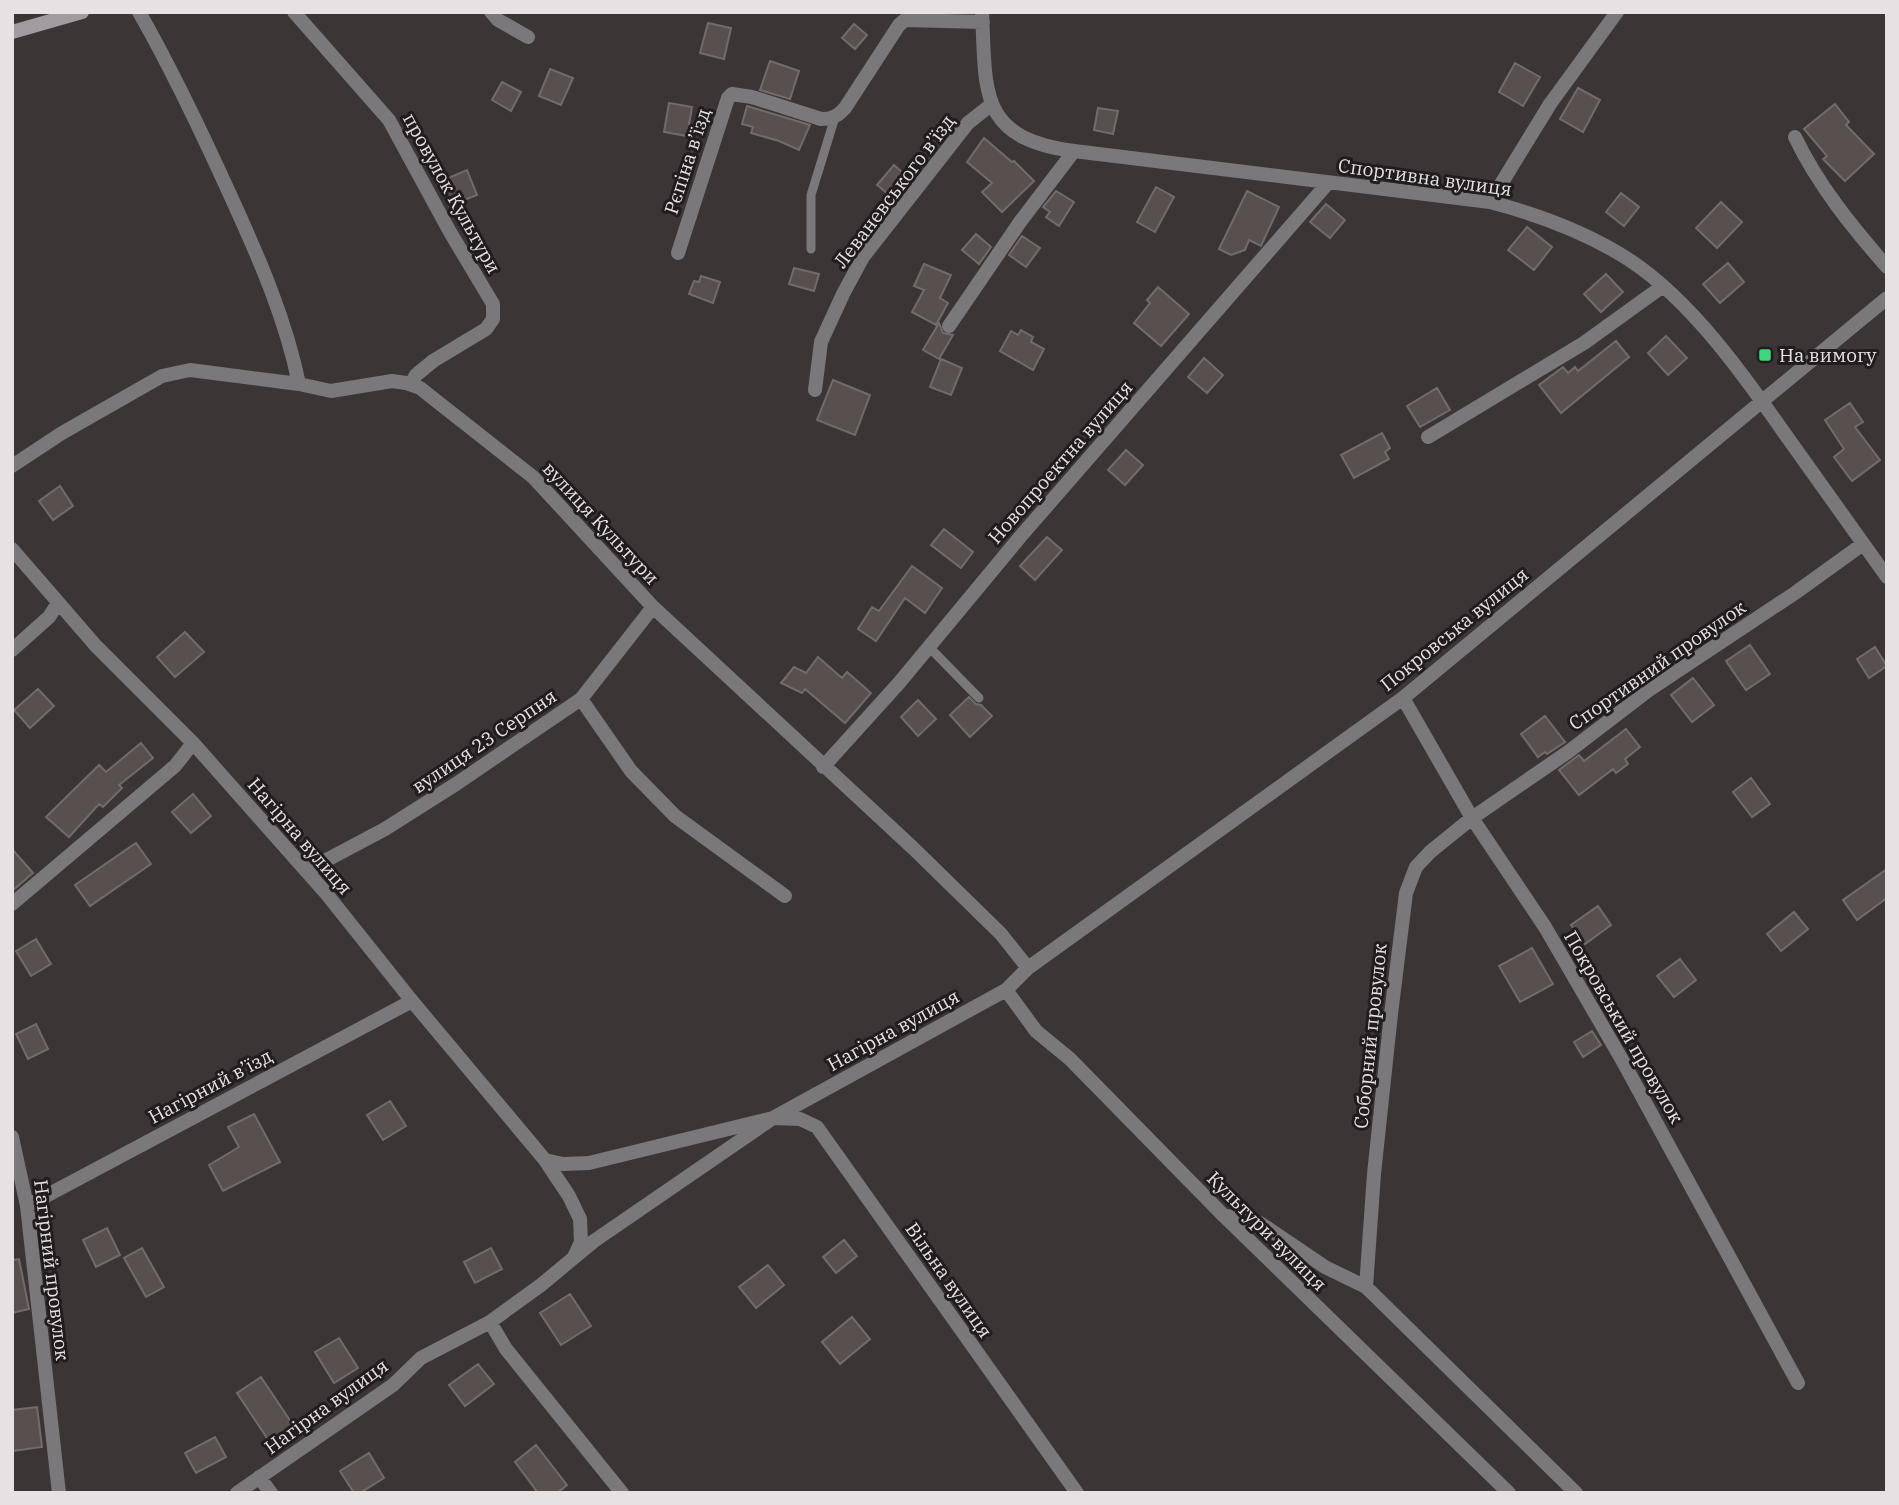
<svg xmlns="http://www.w3.org/2000/svg" width="1899" height="1505" viewBox="0 0 1899 1505" font-family="'IBM Plex Serif',serif">
<style>
.building{fill:#58504e;stroke:#736b69;stroke-width:2}
.lines{fill:none;stroke-linecap:round;stroke-linejoin:round}
.lane{stroke:#7a787a;stroke-width:9}
.street{stroke:#7a787a;stroke-width:14}
.secondary{stroke:#a09c9f;stroke-width:14}
.poi-dot{fill:#3fd77d;stroke:#211d1e;stroke-width:2.5}
.labels{text-anchor:middle;stroke-width:6;stroke-linejoin:round;paint-order:stroke}
.street-label{font-size:19px;fill:#e6e1e2;stroke:#211d1e}
.poi-label{font-size:19px;fill:#e6e1e2;stroke:#211d1e;text-anchor:start}
</style>
<rect width="100%" height="100%" fill="#3c3536"/>
<path class="building" d="M708 23 731 28 724 59 700 53Z
M854 24 867 35 855 49 842 38Z
M770 61 799 71 790 99 760 90Z
M1515 63 1540 77 1523 106 1499 92Z
M550 69 573 78 561 105 539 96Z
M502 82 521 92 511 111 492 100Z
M1578 88 1600 100 1583 132 1560 119Z
M669 103 692 107 687 136 664 132Z
M1835 104 1849 122 1846 125 1874 154 1845 181 1823 159 1827 156 1804 129Z
M747 106 810 125 799 150 779 141 751 133 753 127 742 124Z
M1098 108 1118 111 1113 134 1094 130Z
M984 138 1012 162 1014 161 1034 181 1002 212 982 192 992 183 967 162Z
M894 165 911 180 895 200 877 185Z
M467 170 477 195 449 206 439 182Z
M1156 187 1174 197 1155 232 1137 222Z
M1056 191 1074 202 1059 226 1046 217 1050 212 1043 207Z
M1247 191 1279 207 1261 246 1249 240 1245 250 1231 255 1219 249Z
M1621 193 1639 207 1624 226 1606 212Z
M1721 202 1742 222 1717 248 1696 228Z
M1326 204 1345 220 1330 238 1310 222Z
M1527 227 1552 247 1534 270 1508 250Z
M976 234 991 247 979 264 962 250Z
M1022 236 1040 248 1026 267 1009 255Z
M1728 263 1744 282 1720 303 1703 284Z
M924 264 951 275 940 298 948 303 936 325 912 312 924 290 914 286Z
M794 268 819 274 814 291 789 284Z
M1606 274 1623 292 1601 312 1584 294Z
M701 276 720 282 713 303 689 294 694 281 699 282Z
M1158 287 1189 314 1161 346 1134 323 1150 303 1147 300Z
M939 323 943 333 953 335 939 359 923 350Z
M1021 330 1033 337 1031 342 1044 349 1033 370 1000 351 1011 331 1018 335Z
M1666 336 1687 358 1668 375 1648 353Z
M1616 341 1629 357 1561 413 1539 385 1563 367 1568 373 1575 367 1578 371Z
M1204 358 1223 375 1207 393 1188 377Z
M941 359 962 368 951 395 930 387Z
M833 380 870 395 855 435 817 420Z
M1437 388 1450 410 1420 427 1407 406Z
M1850 403 1863 422 1855 427 1880 460 1852 481 1834 457 1844 449 1825 420Z
M1382 433 1390 448 1385 452 1389 459 1354 478 1341 455Z
M1126 450 1143 465 1125 485 1108 470Z
M60 486 73 506 53 520 39 501Z
M944 529 973 552 961 568 931 545Z
M1047 537 1062 550 1035 580 1020 566Z
M912 566 942 588 925 613 905 598 876 641 858 629 872 607 879 611Z
M185 632 204 652 175 677 157 657Z
M1750 645 1770 674 1746 690 1726 661Z
M1875 647 1887 666 1869 678 1857 659Z
M818 657 842 678 847 672 871 693 845 723 805 689 802 693 781 683 794 667 806 673Z
M1693 678 1714 705 1692 722 1671 695Z
M38 689 54 706 30 728 14 710Z
M969 697 976 704 981 705 992 716 970 737 950 715Z
M918 700 936 719 918 736 901 717Z
M1545 716 1565 742 1547 754 1545 752 1538 757 1521 734Z
M1626 729 1640 747 1625 759 1628 764 1616 773 1613 769 1579 795 1559 770 1579 755 1584 761Z
M141 743 153 758 119 785 122 788 103 807 99 804 69 837 46 817 99 765 106 772Z
M1751 778 1770 804 1752 817 1733 792Z
M193 794 211 816 191 833 172 812Z
M136 843 151 864 90 906 75 885Z
M12 849 33 873 12 891Z
M1887 869V898L1857 920 1843 900Z
M1598 906 1611 925 1585 944 1571 925Z
M1794 912 1808 929 1781 951 1767 934Z
M36 939 51 964 31 976 16 951Z
M1532 948 1553 984 1520 1002 1499 966Z
M1680 959 1696 980 1674 997 1657 976Z
M36 1024 48 1049 28 1059 16 1034Z
M1592 1031 1601 1045 1583 1057 1574 1042Z
M390 1101 406 1126 383 1140 367 1115Z
M254 1114 280 1162 223 1191 209 1165 239 1147 228 1127Z
M107 1228 120 1255 96 1267 83 1240Z
M844 1240 857 1256 836 1273 823 1257Z
M142 1248 164 1287 146 1297 124 1258Z
M491 1248 502 1269 475 1283 464 1262Z
M19 1259 29 1309 12 1313V1260Z
M768 1265 784 1285 756 1308 739 1287Z
M570 1294 591 1326 561 1345 540 1313Z
M852 1317 870 1339 840 1364 822 1342Z
M339 1338 358 1368 334 1383 315 1352Z
M478 1364 494 1384 465 1406 449 1385Z
M261 1377 295 1428 271 1444 237 1393Z
M37 1407 42 1447 12 1451V1410Z
M215 1437 226 1457 196 1473 185 1453Z
M536 1445 567 1485 557 1493H538L515 1462Z
M369 1453 384 1478 360 1493H354L340 1471Z"/>
<g class="lines">
<path class="lane" d="M811 249V195L835 117
M929 647 979 698"/>
<path class="street" d="M139 12C174 73 203 135 232 199 259 258 286 320 299 384
M294 12 389 120 450 232 493 304V319L486 329 433 361 416 375 411 384
M491 12 498 20 528 37
M982 12C986 93 978 138 1074 151L1490 202C1540 215 1587 232 1631 261 1692 302 1743 374 1785 434 1819 482 1853 529 1887 577
M1795 137C1818 185 1852 227 1887 267
M1490 202 1550 104 1617 12
M678 253 728 98 732 94 752 97 821 119C832 119 838 116 845 108L899 25 905 20 983 22
M949 326 1020 222 1074 151
M815 390 821 342 843 294 863 257 968 123 992 104
M1428 437 1584 343 1663 286
M12 466 62 433 162 376 190 370 299 384 331 391 392 381 406 383 420 388 533 477 653 607 913 848 1001 934 1028 968
M12 549 96 646 193 743 325 892 412 1001 545 1160 569 1196 580 1219 581 1242 575 1255
M12 650 49 617 58 603
M1403 698 1472 818 1545 927 1621 1058 1798 1383
M581 699 631 771 675 816 785 896
M823 767 899 683 1020 537 1328 183
M306 871 385 829 456 784 581 699 653 607
M12 904 175 766 193 743
M1006 990 1036 1031 1070 1059 1223 1215 1509 1493
M12 1137 27 1206 59 1493
M545 1160 563 1164 589 1163 773 1118 800 1119 817 1127 1077 1493
M27 1206 412 1001
M1223 1215 1260 1223 1325 1267 1366 1287 1576 1493
M1366 1287 1374 1174 1391 1014 1406 893 1416 867 1430 852 1472 818 1568 752 1649 690 1795 593 1863 544
M490 1322 506 1349 622 1493
M259 1477 271 1493
M237 1493 393 1385 421 1358 490 1322 541 1285 594 1241 773 1118 1006 990 1028 968 1403 698 1887 298"/>
<path class="secondary" d="M12 32 82 12"/>
</g>
<rect class="poi-dot" x="1758" y="348" width="14" height="14" rx="3.5"/>
<g class="labels">
<g class="street-label">
<text transform="translate(687 161) rotate(-72)" y="7">Рєпіна в’їзд</text>
<text transform="translate(1425 177) rotate(8)" y="7">Спортивна вулиця</text>
<text transform="translate(894 191) rotate(-53)" y="7">Леваневського в’їзд</text>
<text transform="translate(452 193) rotate(61)" y="7">провулок Культури</text>
<text transform="translate(1060 462) rotate(-49)" y="7">Новопроектна вулиця</text>
<text transform="translate(601 523) rotate(47)" y="7">вулиця Культури</text>
<text transform="translate(1454 629) rotate(-39)" y="7">Покровська вулиця</text>
<text transform="translate(1657 665) rotate(-35)" y="7">Спортивний провулок</text>
<text transform="translate(484 741) rotate(-34)" y="7">вулиця 23 Серпня</text>
<text transform="translate(300 836) rotate(49)" y="7">Нагірна вулиця</text>
<text transform="translate(1624 1027) rotate(60)" y="7">Покровський провулок</text>
<text transform="translate(893 1030) rotate(-29)" y="7">Нагірна вулиця</text>
<text transform="translate(1370 1036) rotate(-84)" y="7">Соборний провулок</text>
<text transform="translate(210 1086) rotate(-28)" y="7">Нагірний в’їзд</text>
<text transform="translate(1267 1231) rotate(45)" y="7">Культури вулиця</text>
<text transform="translate(52 1270) rotate(83)" y="7">Нагірний провулок</text>
<text transform="translate(949 1280) rotate(55)" y="7">Вільна вулиця</text>
<text transform="translate(326 1406) rotate(-36)" y="7">Нагірна вулиця</text>
</g>
<g class="poi-label">
<text x="1779" y="362">На вимогу</text>
</g>
</g>
<rect width="1899" height="1505" fill="none" stroke="#e6e1e2" stroke-width="28"/>
</svg>
